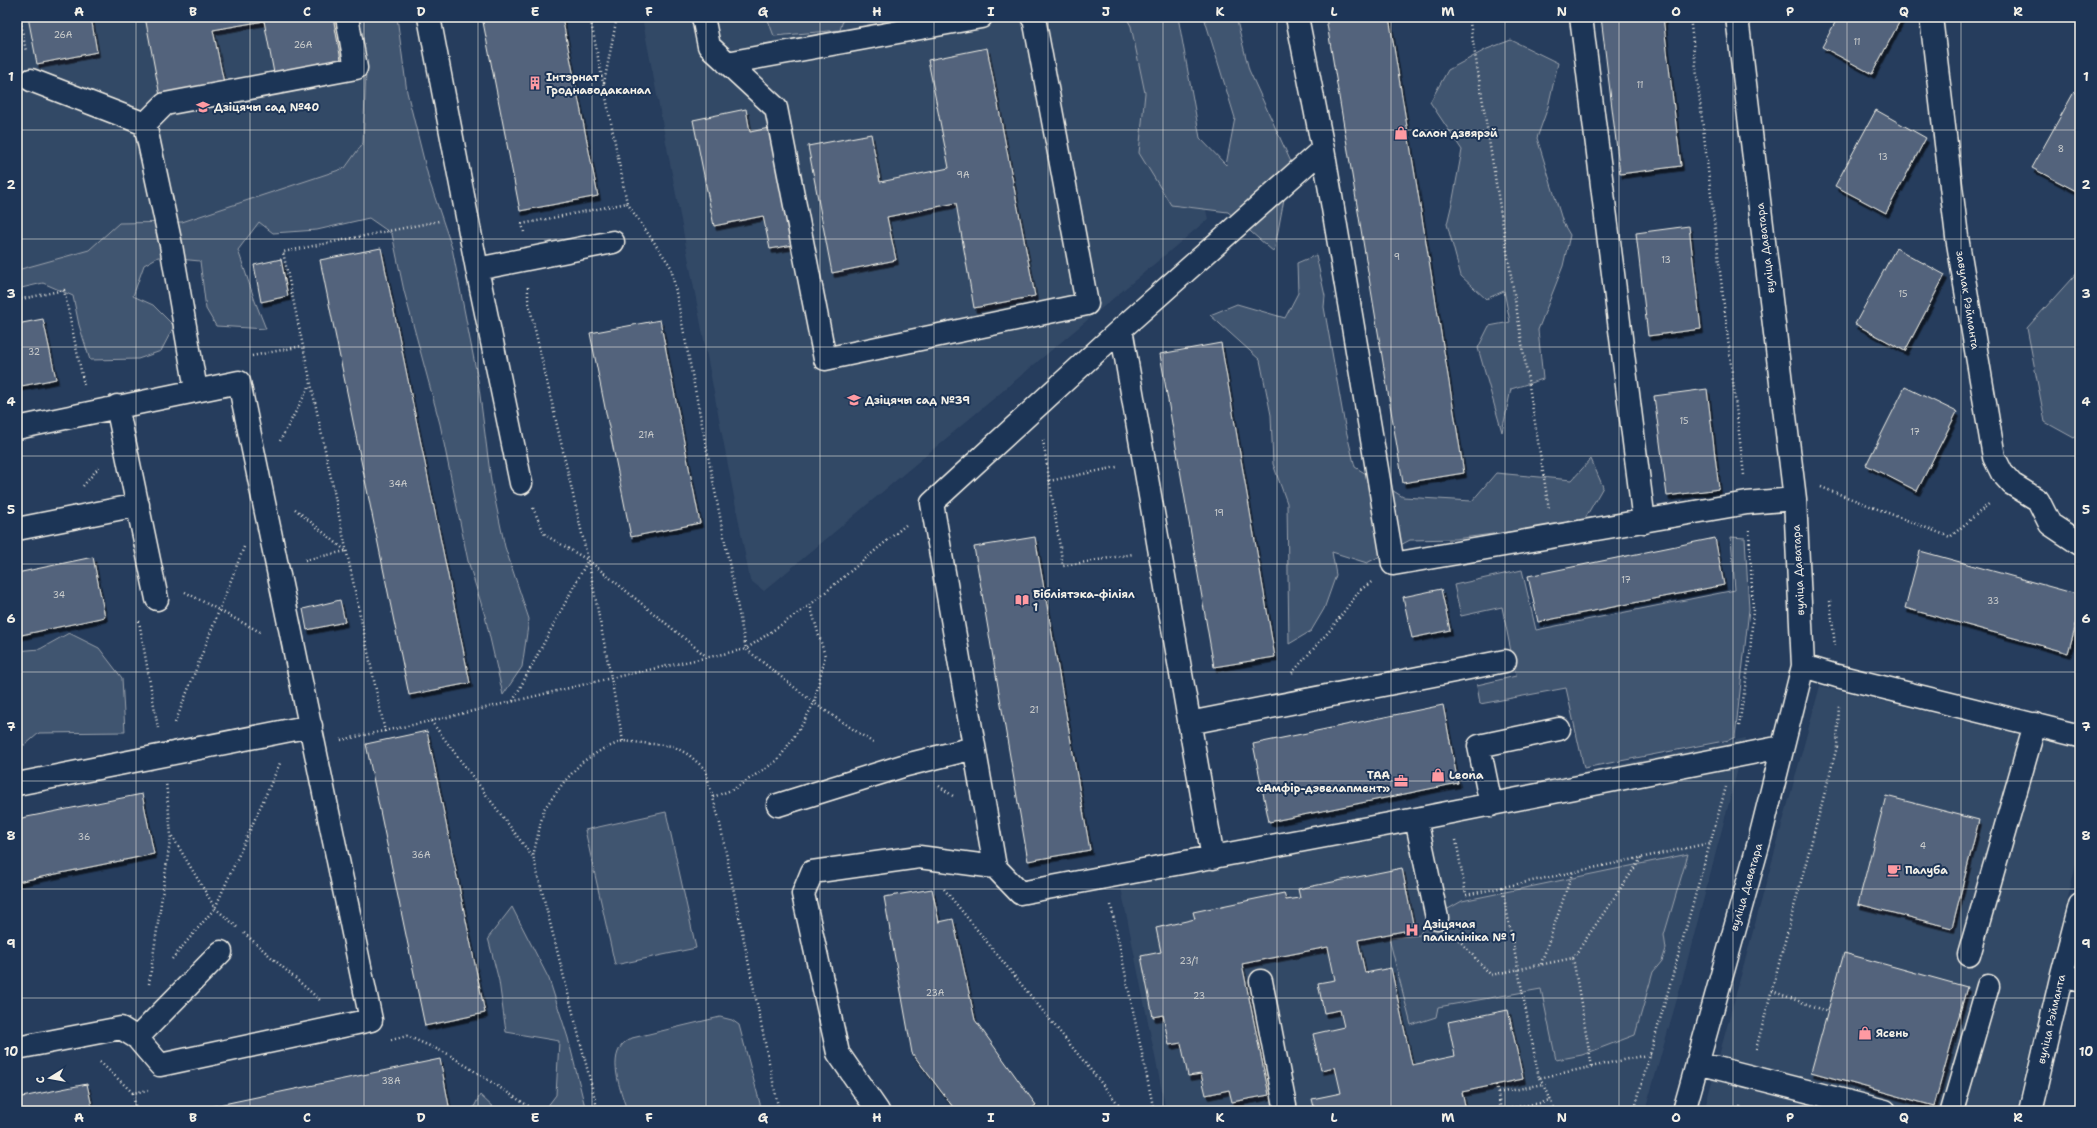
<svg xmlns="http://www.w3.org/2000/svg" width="2097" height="1128" viewBox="0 0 2097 1128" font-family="'Shantell Sans',sans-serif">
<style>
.built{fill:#334966}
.green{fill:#40546f;stroke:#9aa2ac}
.building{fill:#52647b;stroke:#f4f1e8;filter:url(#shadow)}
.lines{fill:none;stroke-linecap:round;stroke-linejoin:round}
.minor-casing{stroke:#f4f1e8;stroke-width:25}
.path{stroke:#f4f1e8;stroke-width:2.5;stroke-dasharray:1 3;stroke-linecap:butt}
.minor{stroke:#1d3557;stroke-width:22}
.grid{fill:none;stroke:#f4f1e8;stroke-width:1;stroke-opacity:0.55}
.labels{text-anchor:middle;stroke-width:4;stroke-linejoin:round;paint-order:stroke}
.number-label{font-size:9px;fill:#cccecd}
.poi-label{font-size:11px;font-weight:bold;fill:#f4f1e8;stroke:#1d3557;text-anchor:start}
.street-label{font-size:11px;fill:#f4f1e8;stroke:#1d3557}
.neatline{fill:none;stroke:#f4f1e8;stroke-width:1.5}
.grid-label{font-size:13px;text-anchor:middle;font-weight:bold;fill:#f4f1e8}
</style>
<defs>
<filter id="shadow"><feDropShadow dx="2.5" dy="4.5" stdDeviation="0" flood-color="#0009"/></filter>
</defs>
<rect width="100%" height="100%" fill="#263d5d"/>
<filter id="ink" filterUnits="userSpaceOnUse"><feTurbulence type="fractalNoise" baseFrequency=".025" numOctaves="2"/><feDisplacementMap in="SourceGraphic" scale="8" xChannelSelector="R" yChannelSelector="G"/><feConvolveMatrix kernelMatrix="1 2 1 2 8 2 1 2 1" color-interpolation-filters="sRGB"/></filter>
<g filter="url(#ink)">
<path class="built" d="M17 17H371L407 197 17 276Z
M642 17H1163L1208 219 764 591 750 580Z
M1820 686 2080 749V848L2016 1111H1704Z
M1746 738 1679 992 1645 1111H1166L1117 868Z"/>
<path class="green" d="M359 17H397L407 92 429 180 452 248 478 380 491 481 505 547 529 619 522 667 503 695 485 616 468 561 440 424 404 291 392 234 369 218 317 230 273 233 259 222 238 250 255 301 266 329 216 326 206 309 200 261 158 257 144 265 133 296 153 305 174 326 161 351 138 359 90 360 79 325 73 296 43 283 17 289V268L21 269 89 250 119 223 182 222 345 168 363 143 366 72Z
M777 17H844L840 30 774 36 768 20Z
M1126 17H1178L1200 138 1226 165 1235 118 1204 17H1236L1249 70 1291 162 1274 252 1228 212 1171 205 1139 153 1145 93 1131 26Z
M1511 40 1558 63 1548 107 1537 138 1563 223 1570 235 1563 266 1538 330 1543 379 1511 389 1502 432 1478 348 1489 326 1510 322 1504 291 1486 299 1461 276 1447 224 1453 199 1462 150 1430 102 1448 70 1487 49Z
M1316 255 1325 296 1324 307 1345 426 1355 467 1403 497 1472 501 1496 473 1572 480 1591 459 1603 487 1583 522 1455 539 1410 540 1367 563 1332 552 1336 575 1324 609 1311 631 1289 644 1287 503 1273 464 1271 415 1260 360 1210 315 1237 304 1285 318 1298 293 1297 263Z
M2080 269V434L2074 438 2045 422 2027 328Z
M1731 537 1745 538 1749 609 1735 737 1729 740 1584 768 1566 688 1480 704 1477 685 1516 676 1502 607 1461 616 1454 585 1522 570 1536 630 1735 590Z
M69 633 99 648 122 678 125 732 39 733 25 745 17 744V651L40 649Z
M666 812 696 948 615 965 585 830Z
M1688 854 1664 935 1666 949 1662 961 1653 972 1635 1035 1582 1055 1556 1060 1541 989 1438 1007 1436 1017 1411 1025 1389 938 1420 935 1425 922 1462 901Z
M512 907 549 979 568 1038 586 1111H544L556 1095 559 1041 506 1032 499 981 488 938Z
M720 1017 732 1020 739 1025 762 1111H627C622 1093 608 1062 622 1045 624 1042 629 1040 632 1038Z
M480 1095 497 1111H472Z"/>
<path class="building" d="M28 17H91L97 52 37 64Z
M145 17H333L341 60 274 73 264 21 213 30 224 83 160 96Z
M482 17H562L598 196 520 211Z
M1333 17H1389L1464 473 1403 483 1326 18Z
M1601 17H1663L1681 166 1620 174Z
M1838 17H1902L1872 74 1822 47Z
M987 48 1035 296 974 308 956 203 887 217 896 260 832 273 808 146 871 134 880 182 949 168 928 60Z
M2074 92 2080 95V193L2032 168Z
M746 109 750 132 769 128 793 245 770 249 763 216 714 226 693 120Z
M1876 110 1926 138 1886 213 1835 186Z
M1689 226 1701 329 1648 336 1636 233Z
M381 248 470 683 409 695 320 260Z
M1896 248 1945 275 1905 351 1855 324Z
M281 259 288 296 261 302 254 265Z
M43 319 56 379 17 387V324Z
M660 320 700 523 631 537 590 333Z
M1221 343 1275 657 1214 667 1160 354Z
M1905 387 1957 412 1917 491 1866 465Z
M1707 389 1719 489 1667 496 1654 396Z
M1035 537 1090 850 1028 861 974 547Z
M1715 538 1724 585 1538 622 1528 576Z
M1920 551 2080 595V610L2068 653 1905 608Z
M93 557 105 617 17 636V573Z
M1441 589 1450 630 1412 638 1403 597Z
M340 600 345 622 307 630 303 609Z
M1443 705 1458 783 1269 822 1253 744Z
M427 731 485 1013 425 1026 366 744Z
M142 794 154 854 17 882V819Z
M1886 796 1979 820 1952 928 1858 904Z
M1402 868 1414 929 1358 940 1365 973 1391 968 1412 1065 1455 1056 1448 1022 1508 1010 1523 1079 1462 1092 1466 1111H1315L1312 1099 1341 1093 1335 1067 1321 1070 1313 1034 1344 1027 1340 1010 1324 1013 1318 983 1335 980 1328 947 1242 964 1269 1095 1232 1102 1229 1090 1206 1095 1201 1074 1188 1076 1181 1043 1169 1045 1163 1015 1153 1017 1141 956 1161 952 1156 928 1195 919 1193 912 1284 893 1286 900 1300 898 1298 889Z
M932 889 939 922 953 919 975 1020 1036 1105 1028 1111H956L912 1053 884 897Z
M1844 953 1967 987 1934 1106 1811 1072Z
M440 1059 450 1111H190L295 1089Z
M87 1084 93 1111H17V1098Z"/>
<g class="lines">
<g class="minor-casing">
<path id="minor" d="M429 17 477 269 613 242
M703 17 709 46 776 108 825 359 1087 304 1034 18 1032 17
M1297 17 1323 149 1393 564 1747 503 1795 499
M1581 17 1644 522
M1931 17 1957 237 1994 457 2002 473 2012 484 2038 500 2050 524 2080 544
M727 63 981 17
M31 80 145 124 171 245 196 390
M145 124 165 104 356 68 347 17
M1323 149 1121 329 932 503 995 867 1020 893 1416 819 1782 747
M477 269 521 483
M1121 329 1213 858
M117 406 157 599
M17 428 239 382 371 1020 160 1065 137 1038 121 1028 17 1048
M17 529 138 505
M1803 666 1837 676 2080 736
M1189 723 1505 661
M17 784 311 726
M778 805 906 765 974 748
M1491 805 1479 746 1559 729
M1416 819 1437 918
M1969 955 2035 724
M2062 974 2080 980
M1261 981 1286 1111
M137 1038 221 952
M1697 1063 1885 1111
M878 1111 838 1053 803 894 812 872 919 857 995 867
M1684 1111 1759 842 1803 666 1795 499 1737 17
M1952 1111 1988 986
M2030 1111 2062 974 2080 905"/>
</g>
<path class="path" d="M20 17 26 52
M1469 17 1549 509
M1690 17 1744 475
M604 83 617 17
M627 203 671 267 746 649 814 703 875 744
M524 232 522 224 627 203 590 17
M17 300 64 290 84 385
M252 356 302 346
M1043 440 1063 566 1133 554
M280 441 310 385
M1049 481 1117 467
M83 486 100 466
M1821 487 1950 537 1990 503
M533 508 545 535 588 560 706 656
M295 509 346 551
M305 560 346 551
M185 592 262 633
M1830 601 1835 646
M139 621 158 728
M1292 673 1331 629 1360 590 1373 581
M513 701 588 560
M431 721 611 678 588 560 528 299V287
M175 723 244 547
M1739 726 1750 655 1753 609 1749 530
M385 732 283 252 439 221
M341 740 431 721 532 856
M623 741 611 678 746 649 810 605
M939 786 953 796
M713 797 734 789 778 760 802 725 814 703 825 656 810 605 907 524
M172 836 215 908 237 927
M1456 840 1466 895 1710 843
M1502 887 1539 1078 1651 1054
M944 889 1124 1111
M1111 905 1154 1111
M244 933 321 1001
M1456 937 1491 975 1573 958 1592 1067
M1573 958 1642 857
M172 959 215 908 281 761
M1541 964 1573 871
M149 984 171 835 166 782
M1772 991 1828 1012
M391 1040 407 1036 448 1054 536 1111
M1756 1049 1837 747 1839 705
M100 1062 133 1093 148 1090
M1539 1078 1544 1084 1555 1111
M1496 1085 1501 1110 1551 1101
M133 1093 136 1111
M1498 1093 1544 1084
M598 1111 533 856 544 809 564 782 582 762 603 749 623 741 673 746 689 755 705 769 719 819 779 1111
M1634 1111 1726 787
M1739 1111 1741 1104"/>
<use href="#minor" class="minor"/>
</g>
</g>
<path class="grid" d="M136 17V1111M250 17V1111M364 17V1111M478 17V1111M592 17V1111M706 17V1111M820 17V1111M934 17V1111M1048 17V1111M1163 17V1111M1277 17V1111M1391 17V1111M1505 17V1111M1619 17V1111M1733 17V1111M1847 17V1111M1961 17V1111M17 130H2080M17 239H2080M17 347H2080M17 456H2080M17 564H2080M17 672H2080M17 781H2080M17 889H2080M17 998H2080"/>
<defs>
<g id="building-bare" transform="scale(1.08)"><path d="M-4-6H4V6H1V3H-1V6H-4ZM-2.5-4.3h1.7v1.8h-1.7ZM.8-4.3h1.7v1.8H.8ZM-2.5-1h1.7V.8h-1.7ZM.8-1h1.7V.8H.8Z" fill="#ff9aa2" stroke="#1d3557" stroke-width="2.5" paint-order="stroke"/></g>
<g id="school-bare" transform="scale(1.08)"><path d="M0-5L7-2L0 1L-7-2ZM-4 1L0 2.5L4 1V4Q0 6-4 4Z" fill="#ff9aa2" stroke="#1d3557" stroke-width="2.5" paint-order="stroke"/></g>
<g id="shop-bare" transform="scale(1.08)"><path d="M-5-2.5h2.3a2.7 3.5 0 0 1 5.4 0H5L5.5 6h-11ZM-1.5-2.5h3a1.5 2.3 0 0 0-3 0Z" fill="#ff9aa2" stroke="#1d3557" stroke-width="2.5" paint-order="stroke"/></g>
<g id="library-bare" transform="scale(1.08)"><path d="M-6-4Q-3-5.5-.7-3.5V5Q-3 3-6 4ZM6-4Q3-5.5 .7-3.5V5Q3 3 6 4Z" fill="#ff9aa2" stroke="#1d3557" stroke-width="2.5" paint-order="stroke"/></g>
<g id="office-bare" transform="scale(1.08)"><path d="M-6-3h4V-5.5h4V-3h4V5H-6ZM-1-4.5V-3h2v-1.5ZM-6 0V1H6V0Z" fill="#ff9aa2" stroke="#1d3557" stroke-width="2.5" paint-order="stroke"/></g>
<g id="cafe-bare" transform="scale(1.08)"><path d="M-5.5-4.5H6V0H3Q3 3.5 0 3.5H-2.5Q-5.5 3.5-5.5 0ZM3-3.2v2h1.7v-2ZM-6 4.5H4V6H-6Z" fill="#ff9aa2" stroke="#1d3557" stroke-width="2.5" paint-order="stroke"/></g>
<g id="hospital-bare" transform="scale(1.08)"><path d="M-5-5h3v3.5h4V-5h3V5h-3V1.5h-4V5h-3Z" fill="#ff9aa2" stroke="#1d3557" stroke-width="2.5" paint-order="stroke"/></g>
</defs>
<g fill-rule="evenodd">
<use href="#building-bare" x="535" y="83"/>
<use href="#school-bare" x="203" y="107"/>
<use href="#shop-bare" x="1401" y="133"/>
<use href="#school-bare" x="854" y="400"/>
<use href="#library-bare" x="1022" y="600"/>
<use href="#shop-bare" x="1438" y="775"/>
<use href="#office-bare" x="1401" y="781"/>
<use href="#cafe-bare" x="1894" y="870"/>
<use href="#hospital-bare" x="1412" y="930"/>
<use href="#shop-bare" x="1865" y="1033"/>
</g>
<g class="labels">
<g class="number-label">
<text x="63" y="38">26А</text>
<text x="1857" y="45">11</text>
<text x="303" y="48">26А</text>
<text x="1640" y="88">11</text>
<text x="2061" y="152">8</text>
<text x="1883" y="160">13</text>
<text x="963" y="178">9А</text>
<text x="1397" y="260">9</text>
<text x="1666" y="263">13</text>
<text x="1903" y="297">15</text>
<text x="34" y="355">32</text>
<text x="1684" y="424">15</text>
<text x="1915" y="435">17</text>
<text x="646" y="438">21А</text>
<text x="398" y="487">34А</text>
<text x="1219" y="516">19</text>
<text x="1626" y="583">17</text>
<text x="59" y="598">34</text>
<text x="1993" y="604">33</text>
<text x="1034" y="713">21</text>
<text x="84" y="840">36</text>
<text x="1923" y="849">4</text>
<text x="421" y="858">36А</text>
<text x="1189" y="964">23/1</text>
<text x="935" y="996">23А</text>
<text x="1199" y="999">23</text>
<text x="391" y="1084">38А</text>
</g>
<g class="poi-label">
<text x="546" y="81">Інтэрнат<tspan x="546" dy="13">Гроднаводаканал</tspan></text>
<text x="214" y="111">Дзіцячы сад №40</text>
<text x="1412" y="137">Салон дзвярэй</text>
<text x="865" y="404">Дзіцячы сад №39</text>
<text x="1033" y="598">Бібліятэка-філіял<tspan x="1033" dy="13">1</tspan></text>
<text x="1390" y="779" text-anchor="end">ТАА<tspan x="1390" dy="13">«Амфір-дэвелапмент»</tspan></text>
<text x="1449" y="779">Leona</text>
<text x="1905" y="874">Палуба</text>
<text x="1423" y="928">Дзіцячая<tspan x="1423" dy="13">паліклініка № 1</tspan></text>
<text x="1876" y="1037">Ясень</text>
</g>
<g class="street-label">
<text transform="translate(1765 248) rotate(-97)" y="4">вуліца Даватара</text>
<text transform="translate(1968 300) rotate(81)" y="4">завулак Рэйманта</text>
<text transform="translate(1798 570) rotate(-93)" y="4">вуліца Даватара</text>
<text transform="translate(1746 887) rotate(-74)" y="4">вуліца Даватара</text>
<text transform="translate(2051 1019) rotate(-77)" y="4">вуліца Рэйманта</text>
</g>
</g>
<rect width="2097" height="1128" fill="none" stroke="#1d3557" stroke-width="44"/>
<g transform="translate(50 1078) rotate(259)" stroke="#1d3557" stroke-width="3" paint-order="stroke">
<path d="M0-3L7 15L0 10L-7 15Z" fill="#f4f1e8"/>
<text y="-6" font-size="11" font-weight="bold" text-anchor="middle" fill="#f4f1e8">С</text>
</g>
<rect x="22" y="22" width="2053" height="1084" class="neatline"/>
<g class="grid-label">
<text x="79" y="16">A</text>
<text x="193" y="16">B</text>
<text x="307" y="16">C</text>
<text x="421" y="16">D</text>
<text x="535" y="16">E</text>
<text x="649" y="16">F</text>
<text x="763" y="16">G</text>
<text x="877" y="16">H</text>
<text x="991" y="16">I</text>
<text x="1106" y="16">J</text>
<text x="1220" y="16">K</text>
<text x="1334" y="16">L</text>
<text x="1448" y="16">M</text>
<text x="1562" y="16">N</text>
<text x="1676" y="16">O</text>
<text x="1790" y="16">P</text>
<text x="1904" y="16">Q</text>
<text x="2018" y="16">R</text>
<text x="11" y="81">1</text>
<text x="2086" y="81">1</text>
<text x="11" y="189">2</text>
<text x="2086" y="189">2</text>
<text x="11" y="298">3</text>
<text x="2086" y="298">3</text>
<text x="11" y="406">4</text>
<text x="2086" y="406">4</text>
<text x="11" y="514">5</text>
<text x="2086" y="514">5</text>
<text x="11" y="623">6</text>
<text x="2086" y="623">6</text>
<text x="11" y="731">7</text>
<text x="2086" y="731">7</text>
<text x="11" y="840">8</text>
<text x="2086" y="840">8</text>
<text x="11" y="948">9</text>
<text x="2086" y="948">9</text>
<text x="11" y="1056">10</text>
<text x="2086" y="1056">10</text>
<text x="79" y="1122">A</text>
<text x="193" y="1122">B</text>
<text x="307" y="1122">C</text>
<text x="421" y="1122">D</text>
<text x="535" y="1122">E</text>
<text x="649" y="1122">F</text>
<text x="763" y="1122">G</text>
<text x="877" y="1122">H</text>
<text x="991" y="1122">I</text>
<text x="1106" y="1122">J</text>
<text x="1220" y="1122">K</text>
<text x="1334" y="1122">L</text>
<text x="1448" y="1122">M</text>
<text x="1562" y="1122">N</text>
<text x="1676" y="1122">O</text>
<text x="1790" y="1122">P</text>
<text x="1904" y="1122">Q</text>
<text x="2018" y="1122">R</text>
</g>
</svg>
